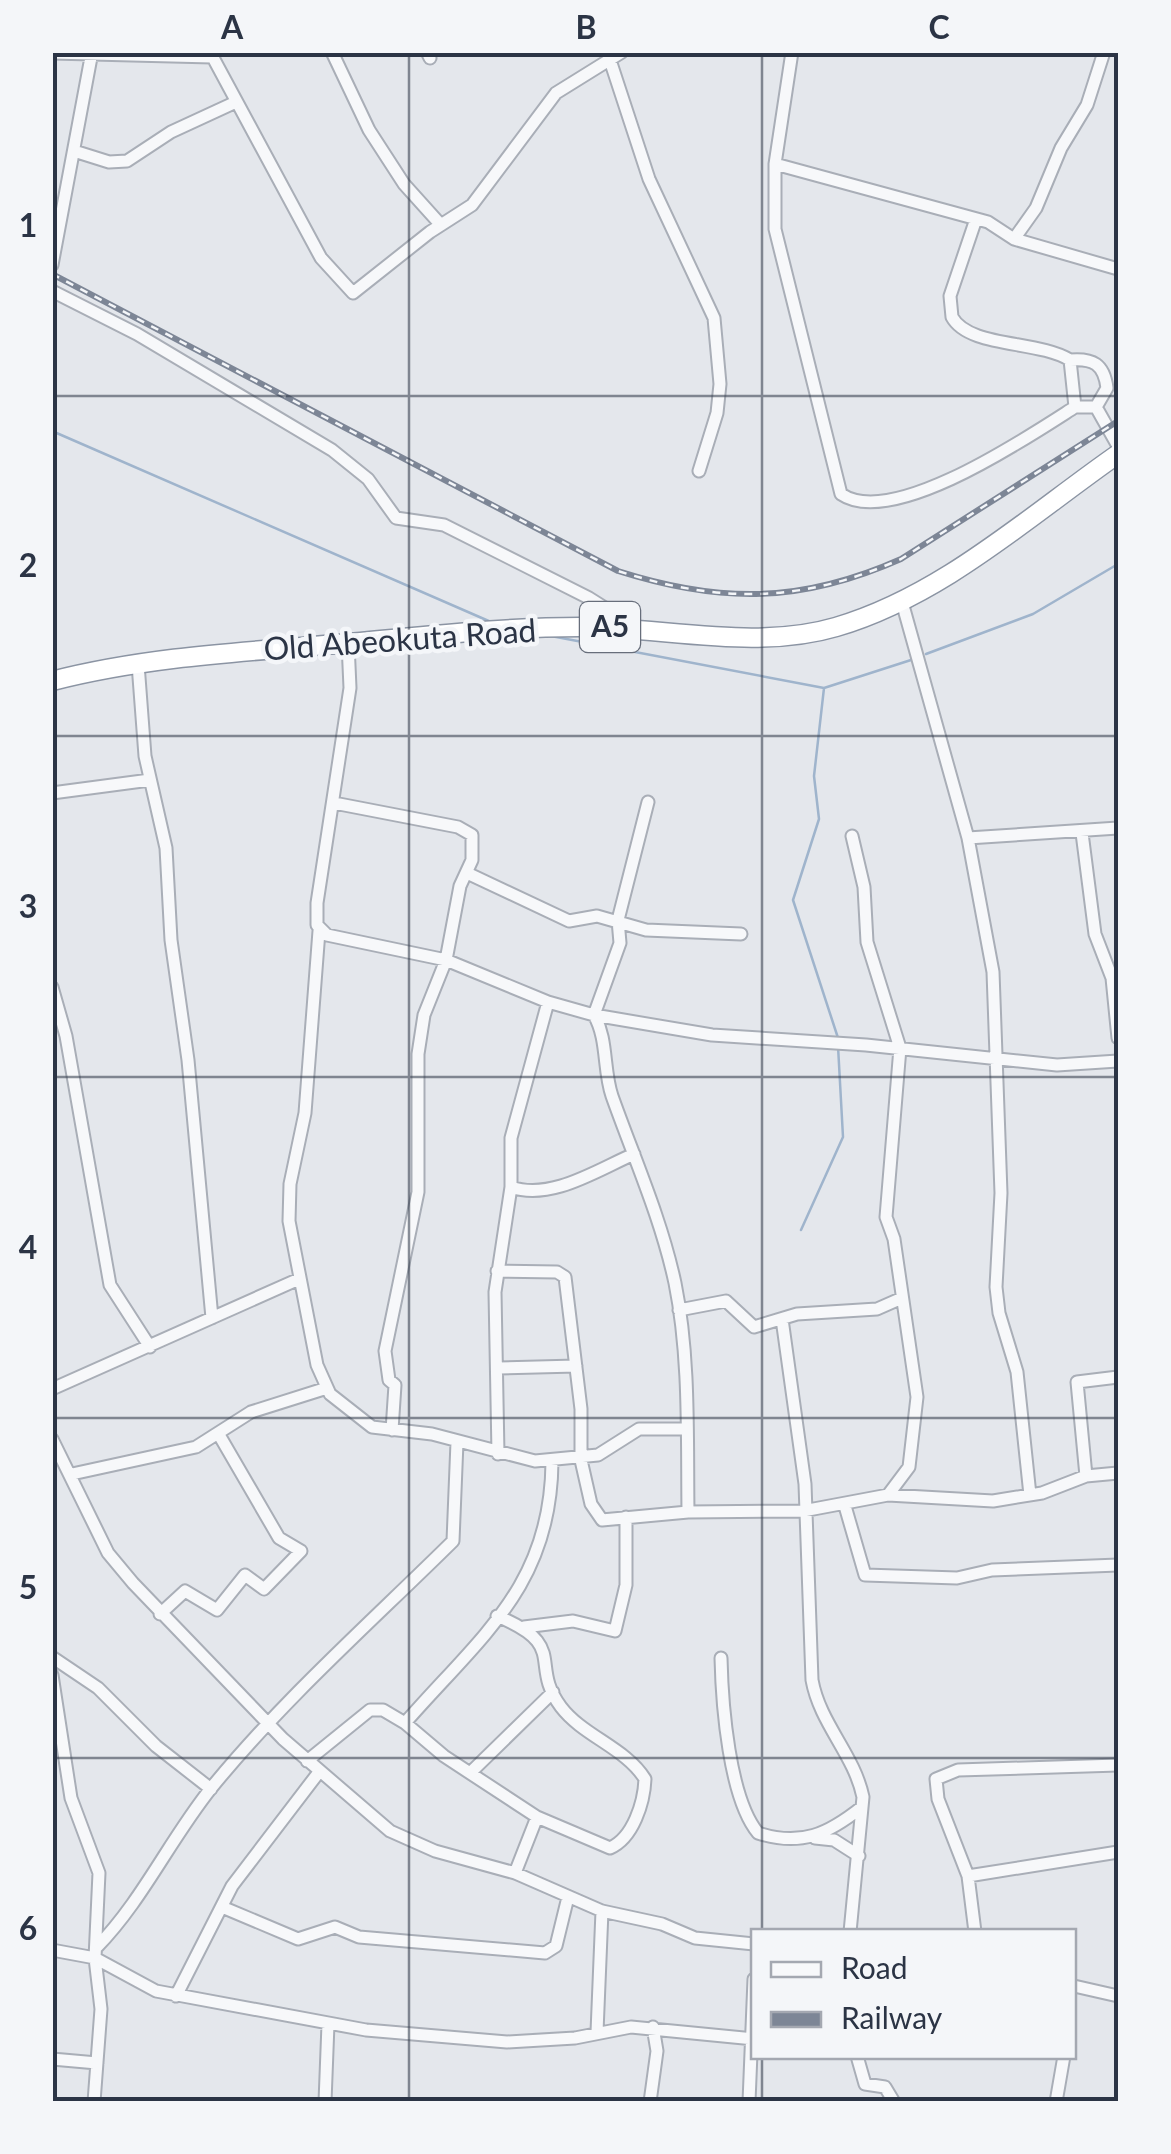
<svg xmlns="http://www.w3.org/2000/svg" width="1171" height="2154" viewBox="0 0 1171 2154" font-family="Lato,sans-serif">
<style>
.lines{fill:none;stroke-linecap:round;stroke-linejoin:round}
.stream{stroke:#9fb4cc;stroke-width:2.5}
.minor-casing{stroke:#a9aeb7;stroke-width:15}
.trunk-casing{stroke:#8b94a3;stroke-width:21}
.minor{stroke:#f7f8fa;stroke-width:11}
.trunk{stroke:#fff;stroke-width:18}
.rail-casing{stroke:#7d8696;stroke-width:6}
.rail{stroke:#f4f6f9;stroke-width:2.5;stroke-dasharray:8;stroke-linecap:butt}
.grid{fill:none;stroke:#2b3445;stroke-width:2.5;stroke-opacity:0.55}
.labels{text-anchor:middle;stroke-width:9;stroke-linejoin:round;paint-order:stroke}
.shield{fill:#f4f6f9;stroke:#676e7b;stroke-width:2.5}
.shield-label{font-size:30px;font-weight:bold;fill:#2b3445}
.street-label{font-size:32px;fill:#2b3445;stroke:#f4f6f9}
.neatline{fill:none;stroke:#2b3445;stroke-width:4}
.grid-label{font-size:32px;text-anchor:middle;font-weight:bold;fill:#2b3445}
</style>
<rect width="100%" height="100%" fill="#e4e7ec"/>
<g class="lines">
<path class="stream" d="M52 431 491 622
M551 636 824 688 911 660
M926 654 1033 614 1118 564
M824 688 814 776 819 819 793 900 838 1038
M801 1230 843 1137 838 1046"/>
<g class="minor-casing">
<path id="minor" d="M210 52 321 258 353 293 430 232 472 205 556 93 622 52
M332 52 369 130 404 184 440 224
M427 52 430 58
M792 52 775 164V229L841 494C892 529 1028 437 1075 407H1096L1118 446
M52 53 212 57
M609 57 649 179 714 318 720 384 717 413 699 471
M74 151 109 162 127 161 171 132 236 102
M775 164 988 222 1014 239 1118 269
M976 219 950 296 952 317C969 348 1038 340 1070 360L1075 407
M1014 239 1036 208 1061 148 1087 105 1104 52
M52 265 92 52
M52 291 137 334 332 450 368 479 396 518 444 525 589 598 635 627
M1070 360C1093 358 1104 364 1107 388L1096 407
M902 602 968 838 993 972 1001 1193 996 1287 999 1313 1017 1372 1030 1495
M348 643 350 688 317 903V925L327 935 446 960 548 1002 594 1015 712 1035 866 1045 1057 1065 1118 1061
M138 664 145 756 166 848 171 940 188 1060 212 1318
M52 793 150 780
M648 802 618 920 620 943 594 1015C608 1039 603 1070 612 1096 634 1158 661 1218 675 1283 690 1357 687 1437 688 1512
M334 803 458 827 472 835V860L460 886 446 960 424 1015 418 1054V1192L385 1351 389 1380 395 1385 392 1430
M1082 833 1095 934 1112 978 1118 1038
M852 836 864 887 867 942 900 1048 886 1217 894 1239 917 1397 909 1467 888 1495
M968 838 1118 828
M467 873 569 921 597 916 646 930 741 934
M319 931 305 1113 290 1184 289 1221 317 1365 330 1394 372 1427 432 1434 535 1461 598 1455 639 1429H686
M52 987 66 1036 110 1285 150 1347
M511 1187C551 1201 597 1170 634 1154
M497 1271 557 1272 565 1277 581 1409V1460L591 1504 602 1520 688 1512 803 1511 888 1495 993 1501 1042 1493 1086 1476 1118 1473
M679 1310 726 1301 754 1327 797 1314 877 1309 902 1298
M782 1319 805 1484 812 1680C820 1724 854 1754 863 1797L850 1932
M499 1368 576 1366
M52 1389 299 1279
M52 1439 108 1553 133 1583 283 1739 390 1831 435 1851 515 1873 602 1911 662 1924 695 1938 754 1944
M498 1454 495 1292 511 1187V1138L548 1002
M72 1474 196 1447 251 1412 327 1388
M1086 1476 1077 1382 1118 1377
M845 1506 865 1575 957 1578 992 1570 1118 1565
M160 1614 185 1591 217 1610 245 1575 264 1589 301 1551 279 1538 218 1433
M524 1627 573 1621 615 1631 626 1585V1517
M52 1657 98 1688 156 1746 211 1789
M721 1658C722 1704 729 1798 758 1833 801 1847 828 1834 862 1807
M52 1675 71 1798 99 1873 95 1958 101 2009 94 2102
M405 1723C481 1636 551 1586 552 1462
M307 1761 370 1710H383L405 1723 444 1756 537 1817 610 1848C633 1838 644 1803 645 1779 626 1748 583 1736 561 1707 528 1663 570 1646 497 1616
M470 1773 553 1692
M815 1838 834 1840 859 1856
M515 1873 537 1817
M968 1876 1118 1852
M222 1907 298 1939 335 1927 359 1937 545 1953 556 1946 568 1897
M975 1932 968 1876 938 1799 936 1779 958 1770 1118 1765
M96 1948C143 1900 170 1839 212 1787 285 1698 371 1622 453 1541L457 1442
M52 1950 95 1958 156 1991 366 2030 507 2042 575 2038 631 2027 754 2039
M1074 1986 1118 1996
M176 1996 232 1886 319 1772
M597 2032 602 1911
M857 2056 865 2084 885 2087 894 2102
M52 2059 97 2063
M325 2102 328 2024
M650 2102 657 2051 653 2027
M749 2102 754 1979
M1056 2102 1064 2056"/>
</g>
<g class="trunk-casing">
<path id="trunk" d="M52 681C145 657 242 652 338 644 418 637 499 627 580 627 663 627 755 651 836 627 942 596 1029 516 1118 454"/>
</g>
<use href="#minor" class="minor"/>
<use href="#trunk" class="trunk"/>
<g class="rail-casing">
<path id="rail" d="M52 274 618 571C722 604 802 603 901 559L1118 421"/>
</g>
<use href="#rail" class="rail"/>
</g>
<path class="grid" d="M409 52V2102M762 52V1932M52 396H1118M52 736H1118M52 1077H1118M52 1418H1118M52 1758H1118M762 2056V2102"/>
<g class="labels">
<rect class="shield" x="580" y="602" width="60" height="50" rx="8"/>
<g class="shield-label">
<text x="610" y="637">A5</text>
</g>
<g class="street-label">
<text transform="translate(400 640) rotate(-4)" y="11">Old Abeokuta Road</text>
</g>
</g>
<rect width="1171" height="2154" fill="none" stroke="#f4f6f9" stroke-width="110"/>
<rect x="751" y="1929" width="325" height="130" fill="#f4f6f9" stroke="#a4a8b1" stroke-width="2.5"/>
<rect x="771" y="1962" width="50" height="15" fill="#f7f8fa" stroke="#a4a8b1" stroke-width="2.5"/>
<text x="841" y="1979" font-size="30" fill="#2b3445">Road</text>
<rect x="771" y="2012" width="50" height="15" fill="#7d8696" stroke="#a4a8b1" stroke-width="2.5"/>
<text x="841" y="2029" font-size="30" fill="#2b3445">Railway</text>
<rect x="55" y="55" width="1061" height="2044" class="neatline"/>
<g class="grid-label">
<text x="232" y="39">A</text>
<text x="586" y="39">B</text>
<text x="939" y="39">C</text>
<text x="28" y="237">1</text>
<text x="28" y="577">2</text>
<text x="28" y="918">3</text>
<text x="28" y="1259">4</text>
<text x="28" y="1599">5</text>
<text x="28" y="1940">6</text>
</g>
</svg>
